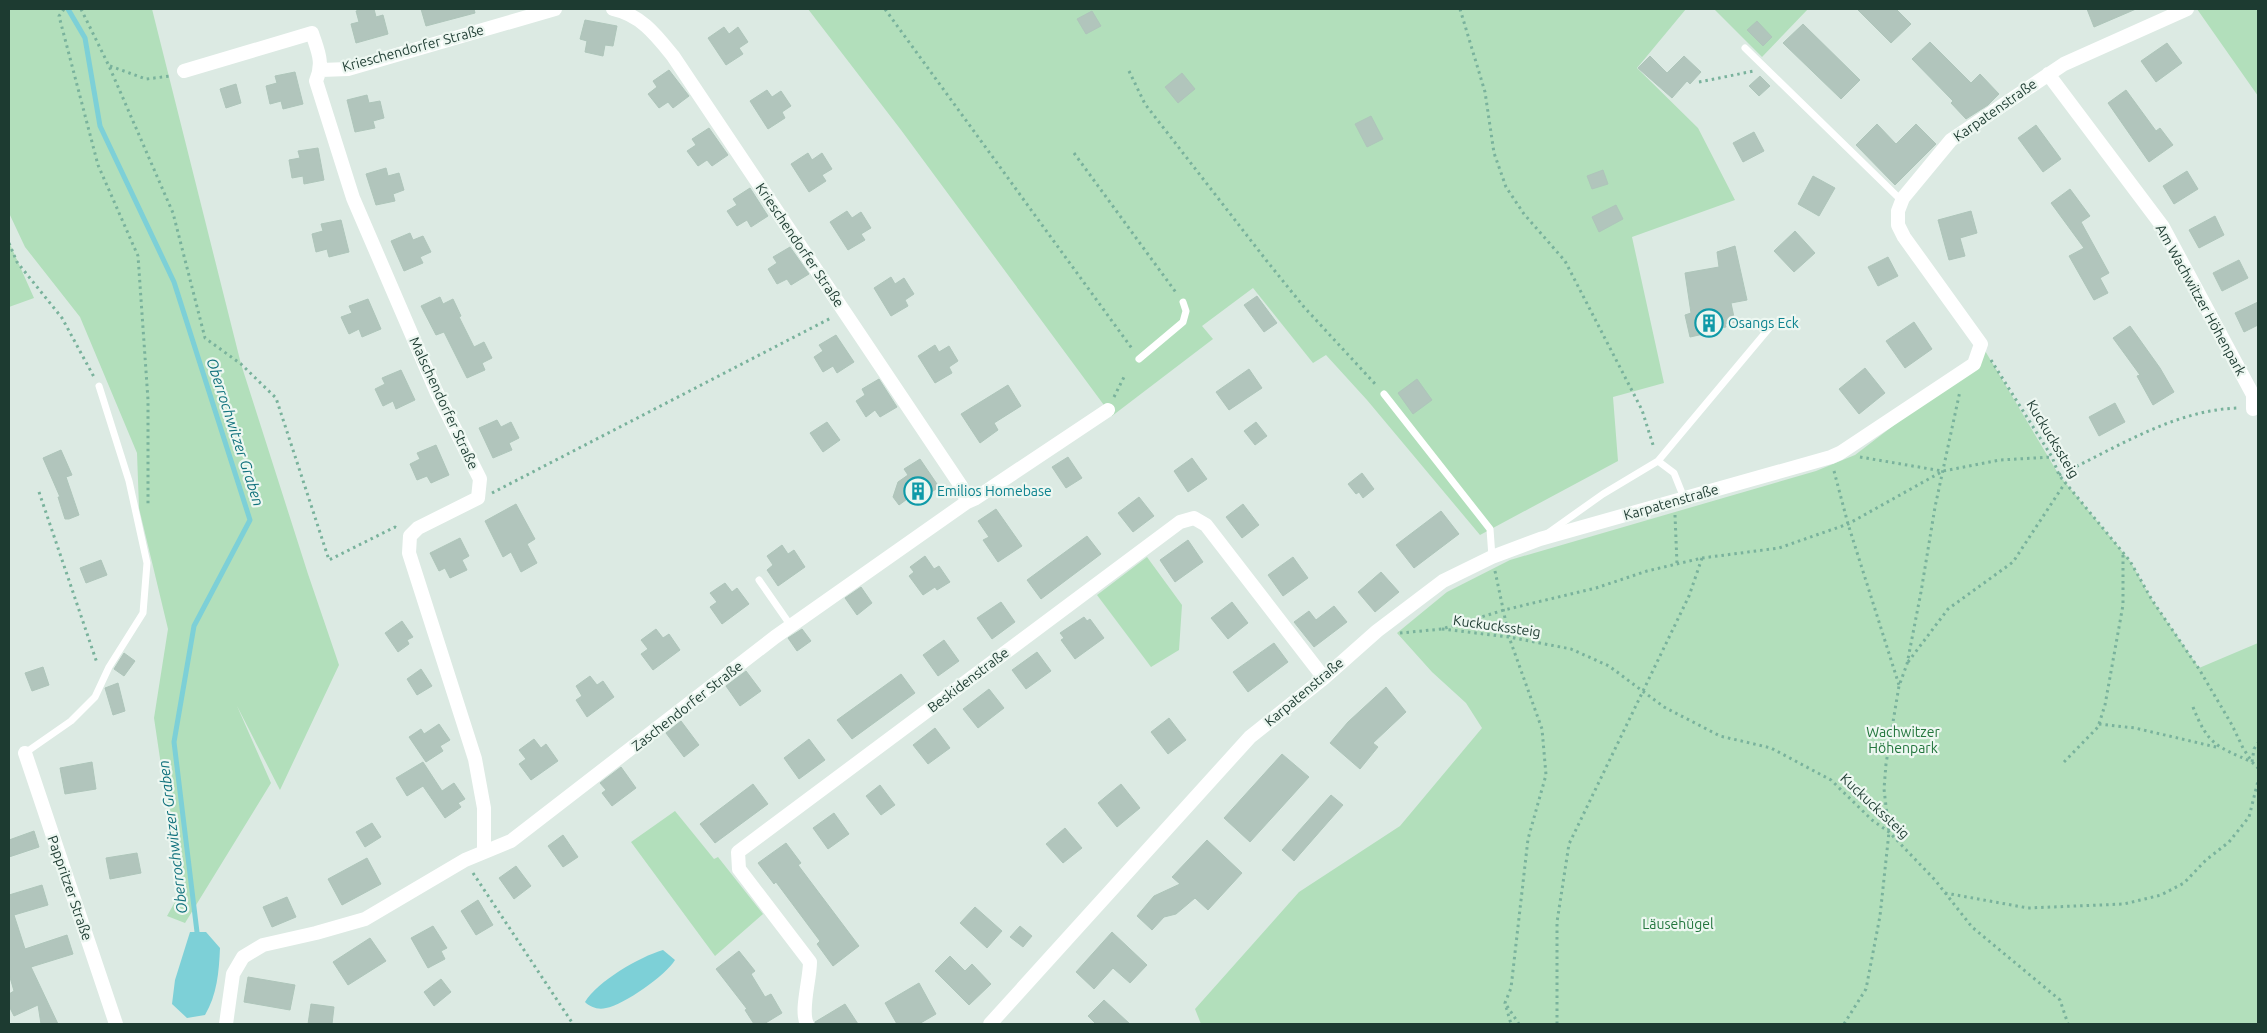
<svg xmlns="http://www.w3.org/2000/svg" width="2267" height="1033" viewBox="0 0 2267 1033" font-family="Ubuntu,sans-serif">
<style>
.green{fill:#b2dfbb}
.water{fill:#7dd0d7}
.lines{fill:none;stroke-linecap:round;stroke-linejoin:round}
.stream{stroke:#7dd0d7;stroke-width:5}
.building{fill:#b1c5bc;stroke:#aec5ba}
.path{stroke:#79b29c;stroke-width:3;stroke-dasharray:2.5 4;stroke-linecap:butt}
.service{stroke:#fff;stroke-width:7}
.minor{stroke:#fff;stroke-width:14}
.labels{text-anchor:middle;stroke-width:4.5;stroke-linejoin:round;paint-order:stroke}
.street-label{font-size:14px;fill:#1d3b31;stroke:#edf7f1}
.culture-label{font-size:14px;fill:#0d838f;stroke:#edf7f1;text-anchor:start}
.park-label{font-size:14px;fill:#23763d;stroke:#edf7f1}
.water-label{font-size:15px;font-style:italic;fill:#11727d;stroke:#edf7f1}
</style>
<rect width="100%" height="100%" fill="#dceae3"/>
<path class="green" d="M9 9H152L241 364 308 574 339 665 280 790 237 706 271 783 185 923 167 916 180 893 154 718 168 629 139 508 137 453 80 317 25 247 9 213Z
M808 9H1686L1637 68 1698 128 1735 200 1632 237 1664 383 1613 397 1618 461 1480 535 1367 400 1326 355 1313 363 1253 288 1202 326 1213 339 1112 416 901 130Z
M1714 9H1808L1762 57Z
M2197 9H2258V96Z
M9 242 34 298 9 307Z
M1981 344 2059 475 2130 561 2152 600 2199 668 2258 643V1024H1201L1195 1009 1299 892 1400 826 1482 728 1466 703 1432 672 1397 633 1447 592 1510 560 1816 471 1855 455 1974 364Z
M1147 557 1182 605 1179 650 1151 667 1097 595Z
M675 811 714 859 718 857 763 914 715 956 631 842Z"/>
<path class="water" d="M190 932H206L220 948C219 972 217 995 205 1015L187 1018 172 1004 175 980Z
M663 950 675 960C666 975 624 1005 606 1008 598 1010 590 1007 585 1002 598 981 639 957 663 950Z"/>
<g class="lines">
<path class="stream" d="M68 9 85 38 100 126 174 282 250 520 194 626 174 742 197 932"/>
</g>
<path class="building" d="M363 9H374L376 17 383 15 388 34 356 43 351 24 359 22 356 11Z
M421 9H474L475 13 426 26Z
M1857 9H1896L1911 24 1891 43Z
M2087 9H2136L2094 27Z
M1092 11 1101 26 1086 34 1077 19Z
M585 20 617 26 613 46 605 45 603 56 585 52 587 41 580 39Z
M1757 21 1772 37 1763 46 1747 30Z
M1803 24 1860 80 1841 99 1783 43Z
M724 27 729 34 738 27 748 42 739 48 743 54 726 65 708 38Z
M1930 42 1971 83 1980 74 1999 94 1988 105 1966 119 1951 103 1953 101 1912 59Z
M2167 43 2182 63 2156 82 2141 61Z
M1650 56 1667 73 1684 56 1701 72 1690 84 1687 81 1672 98 1638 68Z
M669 70 689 96 673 108 668 102 659 108 648 94 657 87 653 81Z
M295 72 303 104 283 109 281 101 270 104 266 86 277 83 275 76Z
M1182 73 1195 89 1178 103 1165 87Z
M1760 76 1770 86 1759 96 1749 86Z
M236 84 241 103 226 108 220 89Z
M767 90 772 97 781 91 791 106 782 112 785 118 768 129 750 101Z
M2126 90 2156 131 2160 128 2173 145 2149 162 2108 103Z
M367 95 369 103 380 101 384 118 373 121 375 128 355 132 347 100Z
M1371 116 1383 139 1367 147 1355 124Z
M1877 124 1896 144 1916 124 1936 144 1895 185 1856 145Z
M2036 125 2061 159 2043 172 2018 138Z
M709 128 728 155 712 166 707 160 698 166 687 151 696 145 692 139Z
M1754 132 1764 151 1743 162 1733 143Z
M318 148 324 180 304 184 303 176 292 178 289 160 300 158 298 151Z
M808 153 812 160 822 153 832 169 822 175 826 181 809 192 791 164Z
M386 168 388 176 399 173 404 190 393 194 395 201 376 205 366 174Z
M1603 170 1608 184 1592 189 1587 176Z
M2187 171 2198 189 2174 204 2163 186Z
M1813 176 1835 188 1819 216 1798 204Z
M750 188 768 216 751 227 747 220 737 226 727 211 737 205 733 199Z
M2070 189 2090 216 2081 222 2109 273 2100 278 2108 293 2094 300 2069 256 2084 248 2051 203Z
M1616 205 1623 219 1599 232 1592 217Z
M847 211 852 218 861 212 871 228 861 234 865 240 848 250 830 222Z
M1971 211 1977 233 1960 238 1965 256 1949 260 1938 220Z
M2215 216 2224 235 2199 248 2189 230Z
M341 220 349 252 329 257 327 249 316 252 312 234 323 231 321 224Z
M1795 231 1815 253 1794 272 1774 251Z
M410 233 413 240 423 236 431 252 420 257 423 263 404 271 391 241Z
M1735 246 1747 300 1731 303 1735 322 1725 324 1726 327 1721 328 1722 330 1690 337 1685 315 1691 313 1685 273 1719 267 1717 252Z
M790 247 809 274 791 285 787 279 777 284 768 269 777 263 773 257Z
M1888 257 1898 276 1878 286 1868 267Z
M2239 260 2248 278 2222 291 2213 273Z
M891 277 895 284 904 278 914 294 905 300 908 306 891 316 874 288Z
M1257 296 1277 323 1264 332 1244 305Z
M440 297 443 304 453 299 461 316 459 317 474 347 484 342 492 358 482 363 485 370 467 378 444 332 436 335 421 306Z
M368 299 381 329 362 337 359 329 349 334 341 317 352 313 349 306Z
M2258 302V325L2244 332 2235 313Z
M1914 322 1932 349 1905 368 1886 341Z
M2130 326 2160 368 2174 392 2153 405 2137 376 2140 375 2113 338Z
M836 335 854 362 837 373 833 366 823 372 814 357 823 351 819 345Z
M935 345 939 352 949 346 958 361 949 367 952 373 935 383 918 356Z
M1865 368 1885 393 1859 414 1839 389Z
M1249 369 1262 388 1229 410 1216 392Z
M401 370 415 400 396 409 393 401 383 406 375 389 385 384 382 378Z
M879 379 897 407 880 417 875 410 866 417 856 401 865 395 862 389Z
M1417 379 1432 400 1413 414 1398 393Z
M1008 385 1021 406 994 423 998 430 980 443 961 414Z
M2115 403 2125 422 2099 436 2089 417Z
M497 420 501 427 511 422 519 438 509 443 512 450 493 458 479 428Z
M827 422 840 440 823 452 810 433Z
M1256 422 1267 436 1255 445 1244 431Z
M436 445 449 475 431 483 427 476 417 480 410 464 420 459 417 453Z
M61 450 72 475 66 477 79 515 69 519H65L58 497H60L43 458Z
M1068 457 1082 478 1066 488 1052 467Z
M1192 458 1207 479 1188 492 1174 471Z
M920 459 939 487 918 501 914 494 899 505 893 497 898 482 908 475 904 469Z
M1362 473 1374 489 1363 498 1359 492 1356 494 1348 484Z
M1139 497 1154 516 1133 532 1118 513Z
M516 504 535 539 527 544 537 563 521 572 511 552 503 557 485 521Z
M1243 504 1259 525 1242 538 1226 517Z
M996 509 1022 546 998 562 983 540 989 537 978 521Z
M1441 511 1459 534 1414 568 1396 545Z
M1087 536 1101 554 1041 599 1027 580Z
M460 538 469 556 462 560 467 570 450 578 445 568 439 571 430 553Z
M1188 540 1203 562 1175 582 1160 560Z
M782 545 788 554 794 550 805 567 778 586 767 570 773 565 767 556Z
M925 556 934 569 939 566 950 582 937 590 935 587 923 595 909 576 914 572 910 567Z
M1293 557 1308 578 1283 596 1268 575Z
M101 560 107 575 86 583 80 568Z
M1381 572 1399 592 1375 612 1358 592Z
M725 583 732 592 737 588 749 604 722 624 710 607 717 602 710 593Z
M861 587 872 603 857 615 845 598Z
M1001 602 1015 622 992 639 977 618Z
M1232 602 1248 623 1228 639 1211 618Z
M1334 606 1347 622 1314 647 1294 622 1309 611 1316 620Z
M1084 617 1087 621 1090 619 1104 638 1075 659 1061 640 1064 638 1060 633Z
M402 621 413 637 407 640 409 644 398 652 385 633Z
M656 629 663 638 669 634 680 650 653 670 641 654 648 649 641 640Z
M802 629 811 641 797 651 788 638Z
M944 640 959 661 938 676 923 655Z
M1274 643 1288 662 1248 692 1233 672Z
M1037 652 1051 671 1026 689 1012 670Z
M124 653 135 661 124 676 114 669Z
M43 667 49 685 32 691 25 673Z
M421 669 432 686 417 695 407 679Z
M746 671 761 691 740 706 726 686Z
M901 674 915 693 852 739 837 720Z
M590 676 597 685 603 681 614 697 587 717 576 700 582 696 576 686Z
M118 683 125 711 113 715 105 688Z
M1386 687 1406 712 1373 743 1378 747 1360 769 1330 743 1348 722Z
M989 689 1004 708 978 728 963 709Z
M1169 718 1186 740 1168 754 1151 732Z
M681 721 699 745 684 757 666 733Z
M439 724 450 740 440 746 443 751 426 762 409 737 421 729 424 734Z
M935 728 950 748 928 764 913 745Z
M534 739 541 748 546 744 558 761 531 780 519 764 526 759 519 750Z
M809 739 825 760 799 779 784 758Z
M1282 754 1309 777 1250 842 1224 818Z
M92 762 96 789 65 794 60 768Z
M423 762 442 791 454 783 465 799 458 803 461 807 445 818 423 786 407 796 396 778Z
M621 767 636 788 612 806 602 793 606 790 600 783Z
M753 784 768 804 715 843 700 824Z
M1121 784 1140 808 1117 827 1098 803Z
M880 785 895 805 881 815 866 796Z
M1331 795 1343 805 1294 861 1282 850Z
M834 813 849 834 828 849 813 828Z
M372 823 381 837 365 847 356 832Z
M1065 828 1082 848 1063 863 1046 844Z
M34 831 39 847 9 857V840Z
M563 835 578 857 563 867 548 846Z
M1207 840 1242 873 1208 910 1195 898 1176 914 1164 917 1152 930 1137 916 1154 896 1180 884 1172 877Z
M786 843 801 863 798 865 859 946 833 966 817 944 820 941 776 882 774 884 758 863Z
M137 853 141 873 110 879 106 858Z
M367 858 381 884 342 905 328 879Z
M516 866 531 886 514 899 499 878Z
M42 885 48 905 14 915 25 949 67 935 73 954 31 967 58 1024H41L38 1005 14 1016 9 1006V994L14 991 9 974V895Z
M287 897 296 917 272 927 263 907Z
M478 900 493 925 476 935 461 911Z
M975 907 1002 931 987 948 960 923Z
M433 926 447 948 441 951 445 959 428 968 411 938Z
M1020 926 1032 936 1023 947 1010 937Z
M1112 932 1147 965 1130 983 1113 968 1094 989 1076 972Z
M370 938 386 961 348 985 333 962Z
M739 951 755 971 751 974 765 997 771 994 782 1013 764 1024H754L745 1010 747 1009 716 969Z
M950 956 965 971 972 964 991 984 969 1005 935 971Z
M248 977 295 985 290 1010 244 1002Z
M441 979 451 992 434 1006 424 992Z
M919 983 936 1014 919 1024H897L885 1003Z
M1104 1000 1130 1024H1096L1088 1016Z
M311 1004 334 1007 332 1024H308Z
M845 1004 858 1024H816L815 1022Z"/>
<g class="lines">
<path class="path" d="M64 9 59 16 98 165 138 256 148 400V505
M81 9 109 66 173 213 205 338 241 364 276 398 329 560 395 527 399 529
M885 9 1133 350
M1460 9 1485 92 1494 153 1506 187 1524 214 1565 261 1642 410 1654 448
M110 66 146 79 171 76
M1129 71 1145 104 1266 260 1304 307 1377 386
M1699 82 1754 71
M1074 153 1177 294
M9 243 17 262 62 318 94 377
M1991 360 2052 457 2059 475 2130 561 2152 600 2199 669 2232 725 2243 748 2252 762 2258 768
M1114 397 1125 375
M1860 457 1942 471
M1834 471 1848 524 1899 685
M2059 475C2116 448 2174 410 2238 408
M39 492 97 663
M492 493 831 318
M1675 515 1677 564
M1495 571 1509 637 1542 729 1546 775 1528 839 1511 988 1505 1003 1511 1024
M1442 629 1509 637 1571 649 1609 666 1664 707 1720 736 1771 748 1831 780 1872 820 1889 832 1935 880 1972 927 2060 1000 2068 1024
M1400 633 1442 629 1504 610 1596 588 1647 571 1702 558 1779 548 1848 524 1943 471 2000 460 2052 457
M1908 662 1948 609 2013 562 2065 483
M2193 707C2208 745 2216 746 2252 762L2254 749 2258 743
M2099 724 2135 728 2220 748
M2064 762 2098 727 2105 705 2123 605V554
M473 873 573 1024
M1945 893 2028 908 2124 904 2161 895 2184 883 2206 860 2229 842 2249 817 2258 781
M1507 1006 1519 1024
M1557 1024V922L1569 844 1689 596 1702 558
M1844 1024 1866 989 1880 916 1889 832 1884 789 1886 764 1899 686 1907 664 1921 592 1935 507 1960 391"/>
<path class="service" d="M1745 48 1902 201
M1139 359 1183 322 1186 311 1183 302
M1384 394 1490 529 1492 557
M1658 461 1771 326
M1548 533 1603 494 1658 461 1674 473 1684 498
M759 580 791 626
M25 753 71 721 95 697 109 667 143 613 147 563 129 481 99 386"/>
<path class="minor" d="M613 9C641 15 656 35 673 56L961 486 967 502
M321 70 348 69 555 9
M184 71 312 33C318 52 324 62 316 81L353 198 436 391 480 479 478 498 418 528 410 536 409 553 475 759 484 808V852
M2048 74 2163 227 2253 395V409
M25 753 116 1024
M226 1024 233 974 243 957 263 945 316 933 365 919 465 860 511 841 775 637 967 502 976 498 1108 410
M807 1024C800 1011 810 980 810 962L739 869 738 852 1180 522 1194 518 1206 525 1324 678
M990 1024 1250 737 1324 678 1377 631 1443 581 1492 557 1540 539 1831 457 1840 453 1974 364 1981 344 1904 237 1898 225V211L1903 198 1951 140 2064 64 2187 9"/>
</g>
<defs>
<g id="building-ring" transform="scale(1.4375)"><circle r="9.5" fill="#edf7f1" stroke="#0f9aa8" stroke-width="1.5"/><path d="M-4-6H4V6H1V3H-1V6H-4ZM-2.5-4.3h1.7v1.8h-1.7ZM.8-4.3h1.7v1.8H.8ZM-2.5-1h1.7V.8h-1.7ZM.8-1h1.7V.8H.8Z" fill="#0f9aa8"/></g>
</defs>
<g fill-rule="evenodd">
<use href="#building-ring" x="1709" y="323"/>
<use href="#building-ring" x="918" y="491"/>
</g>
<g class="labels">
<g class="street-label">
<text transform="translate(413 48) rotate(-15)" y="5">Krieschendorfer Straße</text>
<text transform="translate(1995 110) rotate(-35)" y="5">Karpatenstraße</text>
<text transform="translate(800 245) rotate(56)" y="5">Krieschendorfer Straße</text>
<text transform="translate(2201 300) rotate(61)" y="5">Am Wachwitzer Höhenpark</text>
<text transform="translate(444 403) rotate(65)" y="5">Malschendorfer Straße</text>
<text transform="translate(2053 439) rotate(59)" y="5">Kuckuckssteig</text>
<text transform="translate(1671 502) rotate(-16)" y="5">Karpatenstraße</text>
<text transform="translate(1497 626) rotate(8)" y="5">Kuckuckssteig</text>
<text transform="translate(968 680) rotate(-37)" y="5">Beskidenstraße</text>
<text transform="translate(1304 692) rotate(-40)" y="5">Karpatenstraße</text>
<text transform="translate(687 706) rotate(-38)" y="5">Zaschendorfer Straße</text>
<text transform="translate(1875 806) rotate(43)" y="5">Kuckuckssteig</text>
<text transform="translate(70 888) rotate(71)" y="5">Pappritzer Straße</text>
</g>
<g class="culture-label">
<text x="1728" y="328">Osangs Eck</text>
<text x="937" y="496">Emilios Homebase</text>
</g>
<g class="park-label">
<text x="1903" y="737">Wachwitzer<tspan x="1903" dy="16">Höhenpark</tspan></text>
<text x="1678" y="929">Läusehügel</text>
</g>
<g class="water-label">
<text transform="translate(235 432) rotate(72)" y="5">Oberrochwitzer Graben</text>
<text transform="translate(173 837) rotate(-97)" y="5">Oberrochwitzer Graben</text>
</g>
</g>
<rect width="2267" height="1033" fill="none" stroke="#1d3b31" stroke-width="20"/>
</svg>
